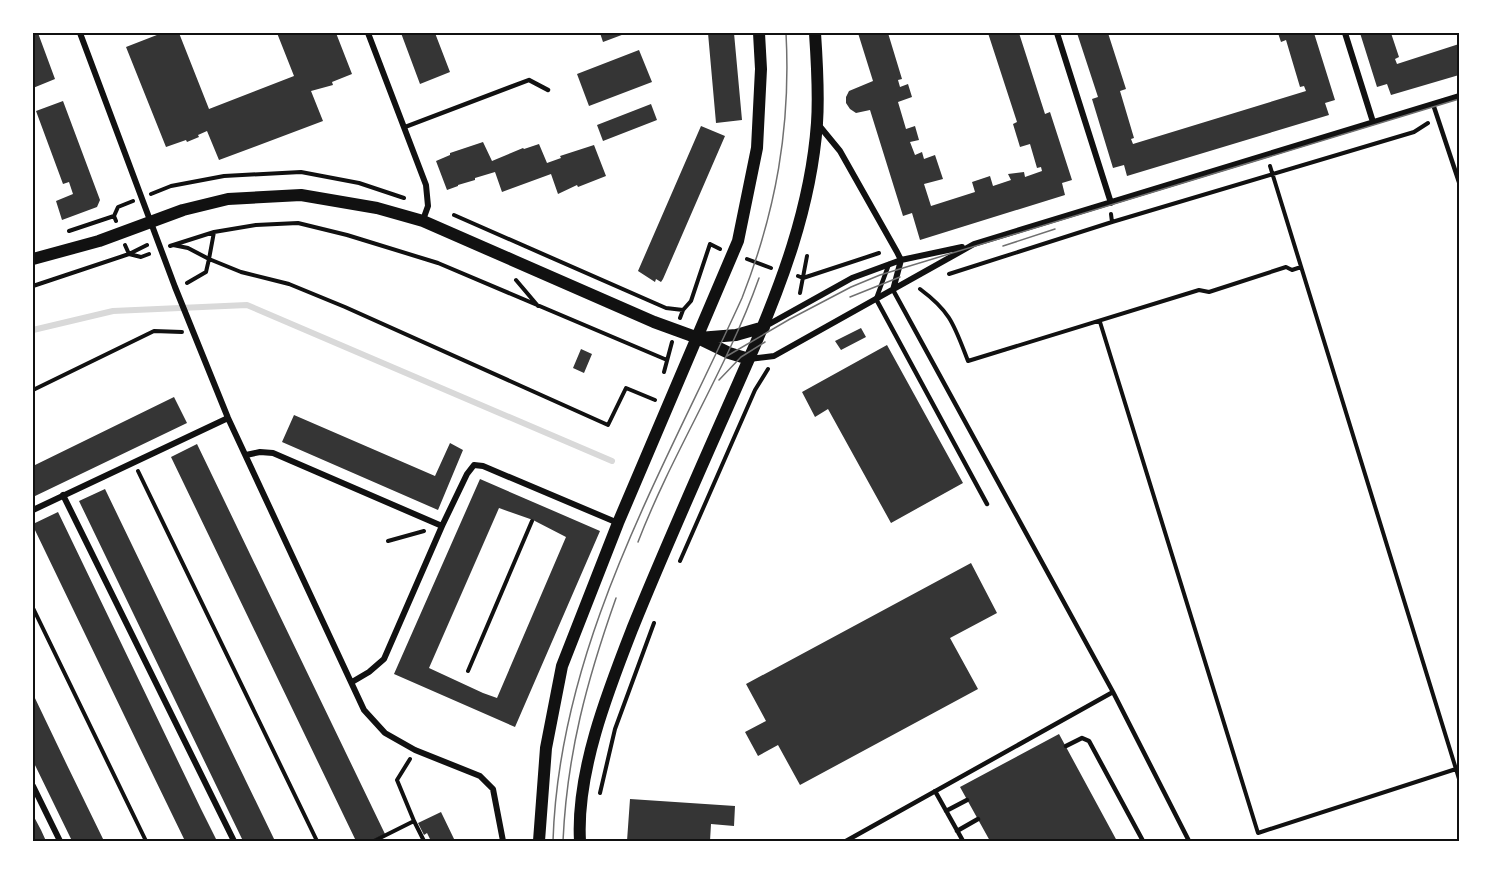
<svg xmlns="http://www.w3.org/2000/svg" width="1492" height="874" viewBox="0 0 1492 874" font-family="Roboto,sans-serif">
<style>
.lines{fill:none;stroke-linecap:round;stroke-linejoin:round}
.stream{stroke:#d9d9d9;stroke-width:6}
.building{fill:#353535;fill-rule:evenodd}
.path{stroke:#111;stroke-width:4}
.service{stroke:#111;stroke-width:4.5}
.minor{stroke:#111;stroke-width:6}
.secondary{stroke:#111;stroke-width:12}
.tram{stroke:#707070;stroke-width:1.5}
.neatline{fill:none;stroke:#111;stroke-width:2}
</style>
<rect width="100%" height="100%" fill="#fff"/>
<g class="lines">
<path class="stream" d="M33 330 113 311 247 305 612 461"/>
</g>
<path class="building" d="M33 33H38L55 79 33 88Z
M162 33H179L209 109 294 76 277 33H336L352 74 332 82 333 85 311 91 323 121 219 160 207 131 198 135 199 137 187 142 186 140 166 147 126 47Z
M401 33H435L450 72 420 84Z
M600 33H627L603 42Z
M708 33H734L742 120 716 123Z
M858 33H888L902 79 898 80 900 87 908 84 912 97 898 102 906 129 915 126 919 140 910 142 915 155 922 152 924 159 935 155 943 179 924 184 931 206 975 192 972 182 990 176 993 186 1011 180 1008 174 1024 172 1025 177 1042 171 1041 167 1037 168 1030 144 1020 147 1013 124 1017 122 988 33H1019L1045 114 1050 112 1072 180 1062 183 1065 195 920 240 912 213 903 216 870 110 856 113 850 109 846 103V97L849 91 873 81Z
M1077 33H1108L1126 89 1120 91 1134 138 1131 139 1133 144 1306 91 1304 86 1300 87 1286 40 1281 42 1278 33H1314L1335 100 1325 103 1329 115 1127 176 1124 165 1113 168 1092 99 1098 97Z
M1360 33H1391L1399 57 1395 59 1397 64 1459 44V75L1391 95 1387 84 1377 87Z
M639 50 652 82 589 106 577 74Z
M63 101 100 200 97 207 62 220 56 201 73 194 69 182 63 184 36 111Z
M651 104 657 120 603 141 597 125Z
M701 126 725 136 663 279 661 282 656 279 655 282 638 271Z
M483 142 492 161 523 148 524 149 539 144 547 163 561 158 560 156 594 145 606 176 578 187 577 185 558 194 551 174 502 192 495 172 475 178V180L458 185V186L447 190 436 161 450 155V153Z
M861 328 866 337 841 350 835 341Z
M887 345 963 483 891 523 828 409 815 417 802 392Z
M581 349 592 354 584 373 573 368Z
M174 397 187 423 33 497V466Z
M294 415 435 476 450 443 463 450 438 510 282 442Z
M197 444 385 834 371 841H356L171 457Z
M480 479 600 531 515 727 394 674ZM499 508 533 520 566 537 497 698 483 693 429 668Z
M105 489 199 684 275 841H243L228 810 79 501Z
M58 512 201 809 217 841H185L137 742 33 526V524Z
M971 563 997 613 950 638 978 689 800 785 778 745 758 756 745 732 766 721 746 684Z
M33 694 66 763 104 841H72L33 761Z
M1059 734 1117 841H990L960 787Z
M630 799 735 806 734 826 711 824 710 841H627Z
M441 812 455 841H431L427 833 424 835 418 823Z
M33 815 41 830 46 841H33Z"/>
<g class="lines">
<path class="path" d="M151 194 171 186 224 176 301 172 359 183 404 198
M454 215 666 308 683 310
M116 221 114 216 118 207 133 201
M1112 222 1414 132 1428 123
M69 231 114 216
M125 245 129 254 141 257 149 254
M173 245 188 248 209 259 214 232
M170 246 214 232 256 225 298 223 347 235 438 263 667 360
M747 259 771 268
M949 274 1112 222 1111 214
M798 276 803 278 879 253
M516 280 538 306
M187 283 206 272 209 259 241 272 289 284 345 307 608 425 626 388 655 400
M33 286 129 254 147 245
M920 289C951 312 954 325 968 361L1199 290 1209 292 1286 267 1292 270 1301 267
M800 293 807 256
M680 318 683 310 691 301 710 244 720 249
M1100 322 1258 833 1456 769 1270 166
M664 372 672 342
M33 390 154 331 182 332
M138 471 317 841
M388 541 424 531
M680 561 755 390 768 369
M33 608 146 841
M468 671 532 521
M1456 769 1459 779
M600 793 615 729 654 623
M414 821 424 841
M374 841 414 821 397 780 410 759"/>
<path class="service" d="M1433 104 1459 182
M405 127 529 80 548 90
M889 264 876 299 987 504
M1113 692 1189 841
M1066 746 1082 738 1089 741 1143 841
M935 791 963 841
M946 811 967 800
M957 831 978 819
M846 841 1113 692 893 290"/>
<path class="minor" d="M80 33 175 287 228 418 364 710 385 733 415 750 480 776 493 789 503 841
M368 33 426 185 428 206 423 220
M1057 33 1111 203
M1345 33 1373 122
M817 123 840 151 897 252 901 260 893 290
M764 327 852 278 901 260 962 247
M749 359 774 356 974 244 1459 96
M246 455 260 452 273 453 442 526
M63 495 234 841
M33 510 228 418
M352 682 369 672 384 659 442 526 467 474 474 465 483 466 618 523
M33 786 60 841"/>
<path class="secondary" d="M33 259 99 241 183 210 228 199 301 195 377 208 423 221 654 322 698 338 729 353 749 359
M699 338 736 335 764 327
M539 841 546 748 562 666 618 523 738 241 757 148 761 69 759 33
M580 841C576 772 608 691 633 627 669 538 709 450 748 361 781 286 811 207 817 123 819 94 817 62 815 33"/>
<path class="tram" d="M1003 246 1055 229
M850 297 900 277
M727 356 790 319 851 287 880 275 1459 99
M719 380 741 357 765 342
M638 542C673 451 727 369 759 278
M553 841C559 645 663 472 742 298 776 211 791 127 786 33
M563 841C567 753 587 680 616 598"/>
</g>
<rect width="1492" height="874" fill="none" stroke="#ffffff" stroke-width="69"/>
<rect x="34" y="34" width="1424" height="806" class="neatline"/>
</svg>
